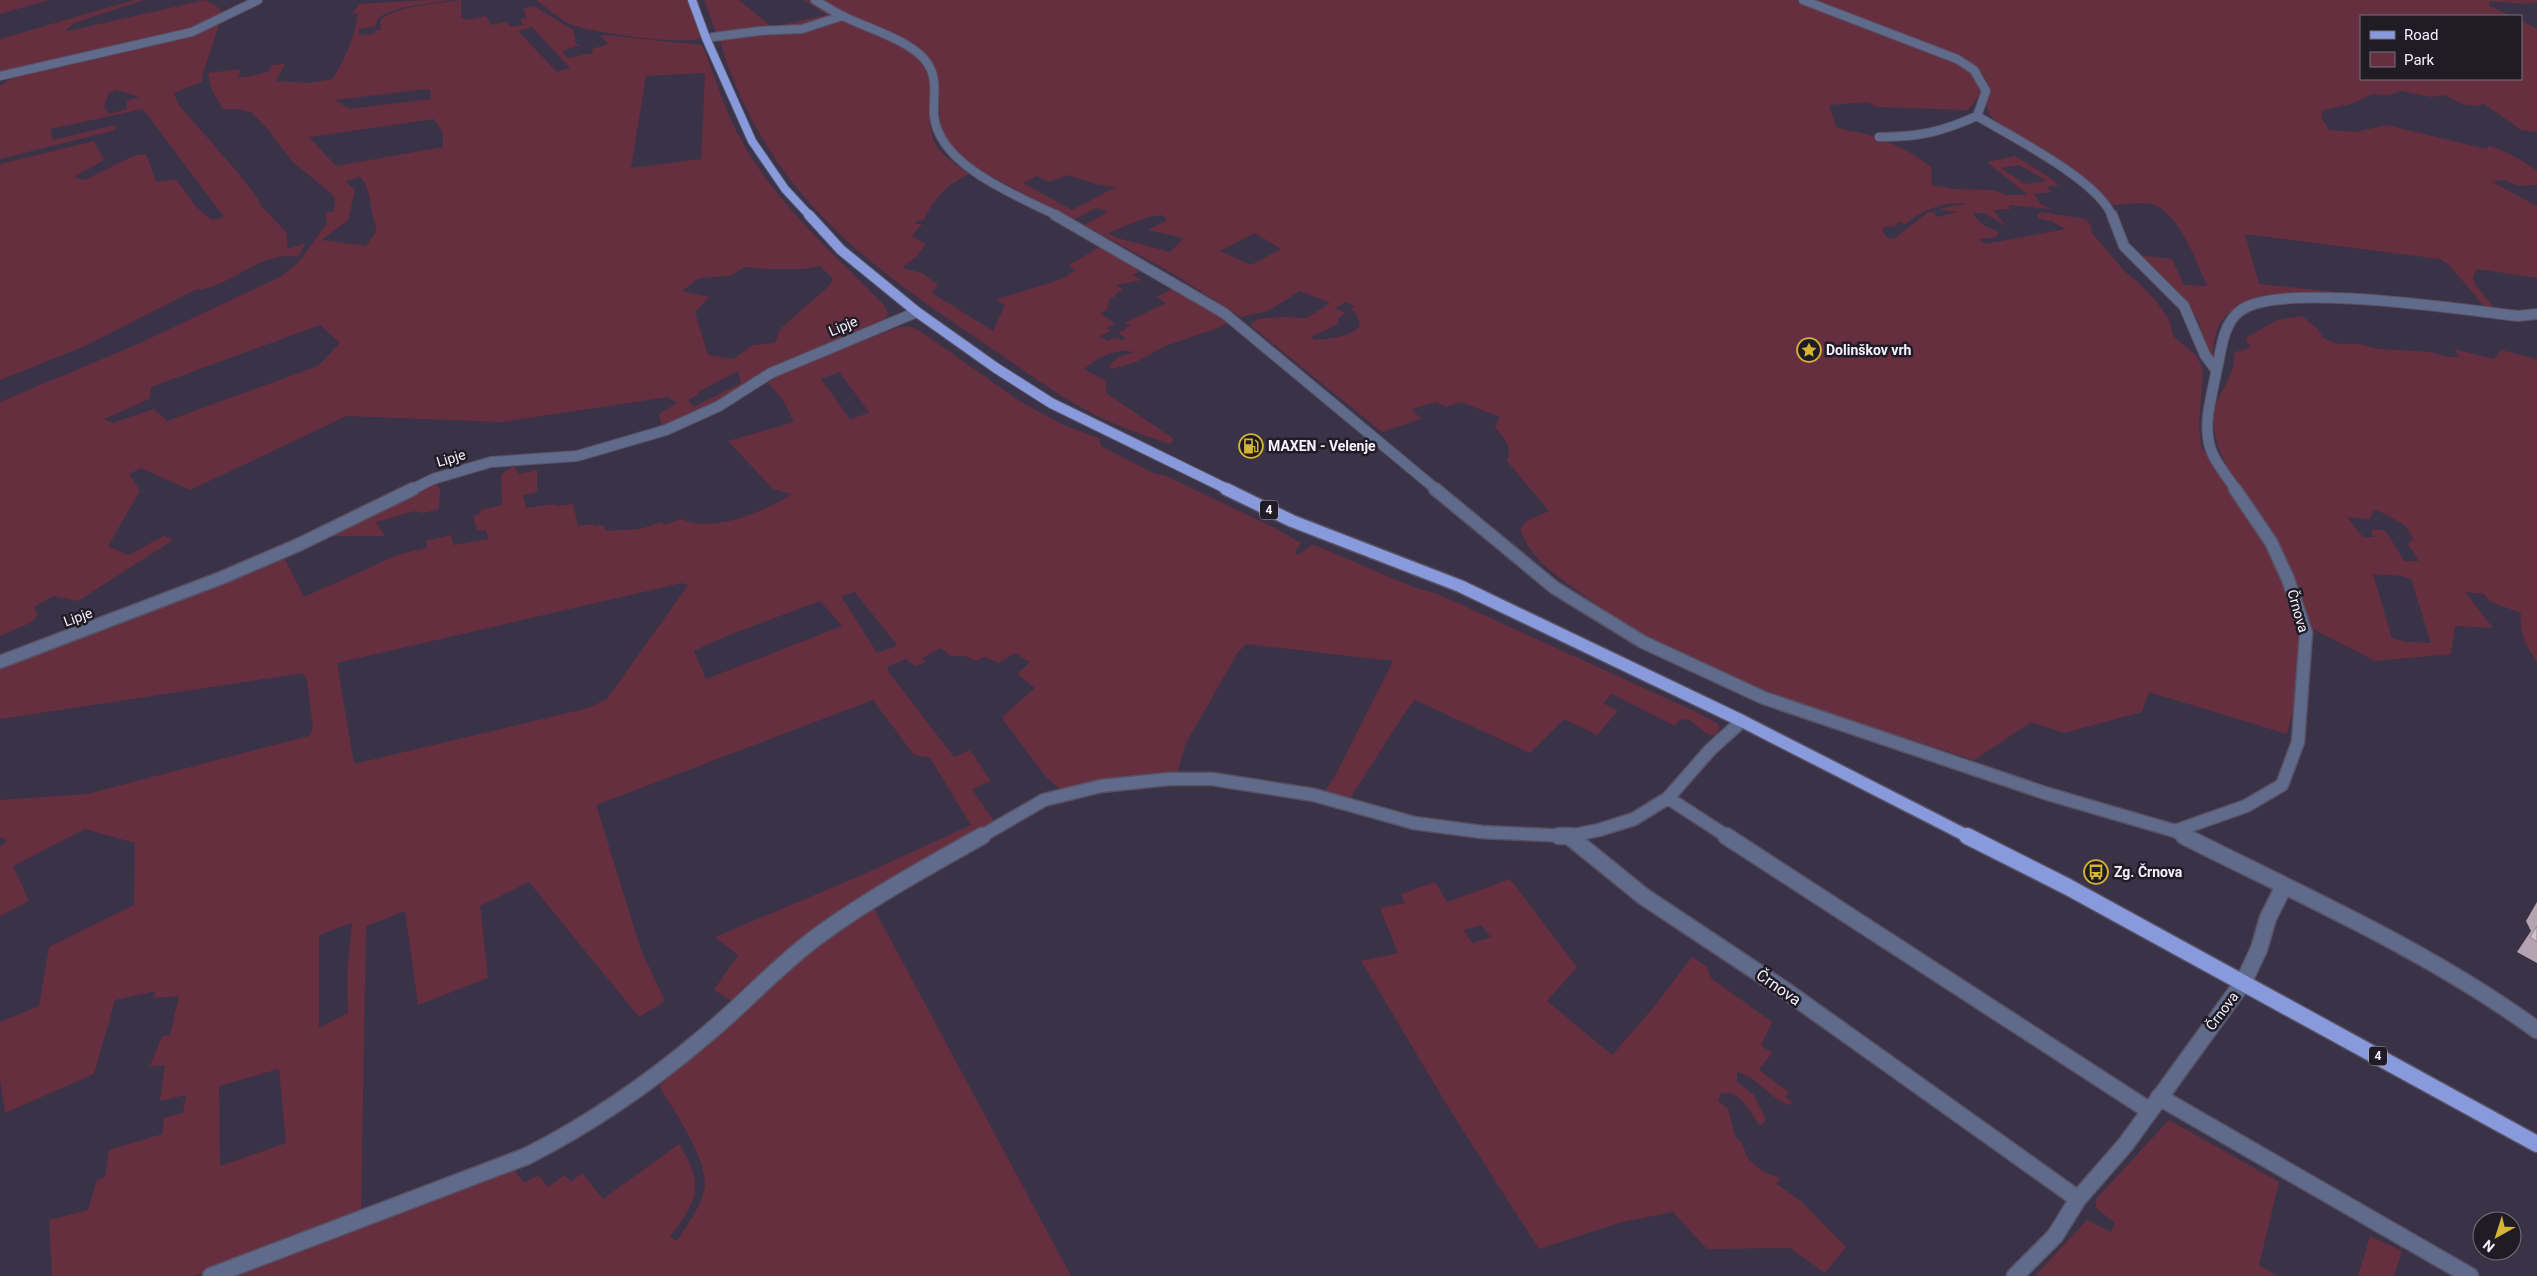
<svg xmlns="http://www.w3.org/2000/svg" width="2537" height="1276" viewBox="0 0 2537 1276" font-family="Roboto,sans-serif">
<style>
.green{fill:#662f3f;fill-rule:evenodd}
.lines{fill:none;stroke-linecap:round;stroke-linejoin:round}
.minor-far3-casing{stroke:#585164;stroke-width:10}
.minor-far2-casing{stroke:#585164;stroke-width:12}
.minor-far1-casing{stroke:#585164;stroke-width:15}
.minor-casing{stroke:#585164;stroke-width:19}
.primary-far3-casing{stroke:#585164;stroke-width:10}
.primary-far2-casing{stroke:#585164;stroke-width:12}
.primary-far1-casing{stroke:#585164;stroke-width:15}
.primary-casing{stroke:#585164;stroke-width:19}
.minor-far3{stroke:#606a8a;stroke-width:8}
.minor-far2{stroke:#606a8a;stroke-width:10}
.minor-far1{stroke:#606a8a;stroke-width:12}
.minor{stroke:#606a8a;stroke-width:16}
.primary-far3{stroke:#889adc;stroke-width:8}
.primary-far2{stroke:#889adc;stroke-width:10}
.primary-far1{stroke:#889adc;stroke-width:12}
.primary{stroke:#889adc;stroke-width:16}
.wall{fill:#b6a3b2}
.building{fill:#d4bdcf;stroke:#948491}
.labels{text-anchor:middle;stroke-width:5;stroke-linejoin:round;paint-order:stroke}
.shield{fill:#201c25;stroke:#b6b1be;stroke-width:1}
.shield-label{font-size:12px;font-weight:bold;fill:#f6f1ff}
.street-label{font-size:14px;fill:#f6f1ff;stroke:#201c25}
.poi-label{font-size:14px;font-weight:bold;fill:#f6f1ff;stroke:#201c25;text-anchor:start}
.near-street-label{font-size:16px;fill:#f6f1ff;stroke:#201c25}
</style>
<rect width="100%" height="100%" fill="#3a3247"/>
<path class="green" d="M0 0H49L0 14Z
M134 0H144L74 23 64 32 205 0 215 5 223 12 199 28 0 75V39Z
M427 0H451C432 3 392 6 377 19L376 26 360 29 358 35 374 34 376 30H381L380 21C391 6 442 3 461 0V17L467 20 486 16 492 25 507 22 510 27 524 25 520 19 527 18 523 9 534 6 573 30 576 44 580 45 562 51 567 58 593 53 592 49 609 44 600 36 604 35 701 45 704 49C715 77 724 108 738 134 772 200 832 252 884 305L888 313 886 318 710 407 662 426 659 414 677 403 668 397 501 422 347 416 190 490 141 468 129 474 140 491 108 546 128 555 164 536 173 540 78 601 53 596 34 607 38 615 30 623 0 636V402L140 343 282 276 299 262 327 223 325 213 334 211 335 200 332 194 293 162 265 126 251 112 238 109H223L211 88 208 73 241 69 238 77H247L268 72 272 65 285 64 276 81 307 83 333 79C345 58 355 37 358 13L352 14 359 4ZM532 27 570 68 557 72 518 31ZM701 73 705 75 701 159 631 168 646 76ZM426 89 430 90 431 99 349 109 335 100ZM434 119 443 133V147L336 166 309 137ZM361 177C372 191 370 213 377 230L366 246 322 240 348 220 355 190 345 181ZM820 266 833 279 829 286 780 329 775 343 753 345 733 359 708 355 695 312 709 297 682 291 699 278 730 276 745 267 767 269H804ZM320 325 340 343 318 366 167 421 154 409 112 423 104 419 149 399 151 387ZM738 371 741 383 694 407 688 400 699 394 698 392Z
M536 0H687L701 38C685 46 585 32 568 23 556 17 547 7 536 0Z
M704 0H739L772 27 827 15 804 0H809L832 14 808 26 719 33 716 32Z
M819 0H1796L1824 12 1911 41 1967 68 1981 86 1979 96 1968 110 1876 107 1869 102 1829 105 1836 126C1847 132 1858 131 1869 135 1890 142 1914 153 1931 167L1932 185 1953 189 1994 190 2006 195H2028L1987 162 2015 156 2052 179 2059 185 2046 187 2052 192 2034 194 2041 204 2051 209 2010 205 2008 206 2011 209 1993 210 2006 226 1984 213H1972L1983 225 1999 232 1996 237 1979 239 1985 244 2066 229 2052 222 2053 220 2048 221 2038 218 2037 215 2041 212 2086 219 2091 226 2092 233 2125 272 2138 282 2155 300 2169 319 2173 336 2197 356 2203 370 2199 425 2201 446 2262 535 2279 569 2297 627 2301 661 2296 696 2287 734 2149 692 2142 712 2064 733 2031 722 1974 760C1840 716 1701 680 1585 596 1556 575 1534 563 1520 530L1525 522 1549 511 1507 461C1513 446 1504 438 1495 427L1500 417 1461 402 1445 407 1436 402 1412 409 1421 419 1382 432 1250 325 1258 319 1282 317 1307 318 1330 303 1300 291 1268 311 1241 317 1172 273 1084 225 1108 212 1096 208 1073 220 974 167C964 160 954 153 948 143 929 114 953 78 920 52ZM2019 165 2044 179 2046 181 2025 184 2001 168ZM1068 175 1095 184 1116 187 1072 210 1023 183 1037 176 1049 182ZM1970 203 1939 209 1957 212 1938 217 1934 214 1936 212H1928L1894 239 1886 237 1882 228 1888 226 1895 227 1899 222 1906 224C1924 207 1946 202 1970 203ZM1162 215 1167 220 1148 230 1184 238 1170 252 1117 238 1108 233 1148 217ZM1255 233 1281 249 1251 265 1220 251ZM1345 302 1354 306 1351 310 1356 313 1360 326C1350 337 1329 339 1315 340L1311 337 1338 324V318L1346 313 1335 309Z
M1809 0H2537V2L2525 4 2490 1 2489 6 2512 16H2361V79H2521V20L2537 29V132L2521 130 2483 103 2479 106 2462 104 2444 95 2431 97 2401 91 2389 95 2372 94 2351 104 2323 110 2321 117 2329 130 2355 132 2387 125 2486 149 2489 146C2506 150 2523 161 2537 171V185L2518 186 2505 180 2492 182 2537 206V278L2478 269 2473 276 2475 285 2498 312 2289 294C2244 299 2211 308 2213 361H2210L2199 322 2189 305 2135 255 2172 259 2184 285 2207 286C2197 262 2180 216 2155 205 2147 201 2121 205 2112 205 2079 163 2017 152 1990 115 1988 111 1988 107 1986 104 2009 62 1911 38 1884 29 1859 20 1834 10 1809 0ZM2245 234 2440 259 2448 264 2485 307 2259 284Z
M843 20C868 31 903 40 921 61 940 84 920 120 937 147 944 157 959 167 969 174 948 184 933 198 924 220L917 221 915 224H922L912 236 926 244 917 256 902 268 922 273 938 285 932 293 993 331 1005 305 995 300 1062 279 1076 270 1068 266 1101 246 1145 268 1133 275 1142 280 1116 285 1123 290 1115 294V297L1110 298 1107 310 1100 313 1115 324 1106 328 1111 331 1100 336 1107 341 1115 338 1122 340 1126 338 1118 333 1130 326 1125 323 1166 303 1156 297 1173 288H1179L1228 322 1218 328 1165 346 1136 362 1112 369 1109 366 1118 357 1134 352C1115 348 1099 357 1084 369L1106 381V393L1174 439 1170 444C1151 438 1131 431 1113 423 1072 406 1028 373 991 348 884 276 789 211 737 88 731 73 722 55 720 38Z
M220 22 203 73 202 82 174 93 179 105 239 174 258 199 261 206 286 232 288 249 306 243 298 257C261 249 232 288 195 290L85 346 0 380V164L94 141 104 160 74 177 85 180 133 156 146 154 156 182 176 179 196 207 212 220 224 217 143 109 50 129 53 140 115 125V130L0 159V86L19 73ZM116 90 139 97 127 101V109L109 114 104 107 109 93Z
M2302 316 2318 329 2323 338 2339 344H2358L2380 349 2431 352 2448 357H2459L2454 349 2494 359 2501 350 2537 359V662C2525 644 2519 634 2521 613L2491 602 2484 594 2465 592 2493 628 2455 626 2451 654 2375 661 2311 628C2302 595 2290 562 2273 533 2252 499 2216 466 2214 424 2213 400 2224 391 2232 371 2234 365 2234 358 2235 352L2250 348 2246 338 2277 320ZM2374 510C2387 513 2394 520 2406 526L2413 539 2408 544 2419 561H2404L2386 531 2373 529 2371 533 2374 537H2363L2347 517 2370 519ZM2373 574 2402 576 2411 579 2431 643 2407 642 2392 638Z
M899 327H912L923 333 1018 400 1061 424 1099 438 1101 446 1155 474 1164 475 1275 528 1301 543 1295 552 1298 555 1312 545 1317 546 1413 587 1438 594 1694 711 1717 723 1720 728 1716 735 1707 734 1688 719 1680 720 1675 726 1612 694 1603 703 1618 711 1597 735 1564 719 1530 753 1415 700 1404 714 1349 800 1323 794 1335 776 1393 661 1246 644 1238 652 1185 745 1177 774 1123 776 1060 789 1046 777 1004 721 1003 716 1035 688 1017 674 1030 662 1015 653 998 663 985 657 976 661 965 656H951L941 648 922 658 926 662 915 666 906 659 888 666V671L954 757 970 750 991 781 972 789 995 823 735 1003 714 990 738 955 715 937 864 874 971 825 930 758 914 755 873 700 596 805 641 950 665 1001 639 1017 529 882 480 906 488 978 418 1005 405 911 366 926 361 1215 195 1276H52L49 1220 88 1210 97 1180 105 1177 109 1150 162 1134 164 1118 183 1113 186 1095 160 1101 165 1065 150 1066 162 1036 170 1035 179 996 153 998 156 991 115 1000 94 1074 5 1113 0 1080V1022L39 1006 49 947 134 905 135 843 85 829 13 866 29 901 0 916V846L8 841 0 837V800L87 794 309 736 313 728 307 680 303 673 0 719V666L119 625 283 555 304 597 400 554 427 548 426 541 451 535 453 545 489 539 486 530 477 531 473 516 481 514 480 510 502 505 501 474 514 466 519 474 537 470V492L523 495 526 508 553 504 556 506 573 504 578 526 593 524 595 526 603 525 606 531 640 529 662 522 664 525 681 519C711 534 765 512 791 494L773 489 728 441 794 422 783 400 768 383 776 375ZM839 372 869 412V413L850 419 821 379ZM682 583 688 585 607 699 588 708 354 764 337 663ZM855 592 897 645V646L877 653 841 596ZM820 601 842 626 706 679 694 651 724 637ZM352 923 347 975 348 1013 319 1028V935ZM279 1069 286 1143 220 1166 219 1086Z
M434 481 440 489 439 509 423 513 415 511 376 522 385 536H324Z
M1510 879 1577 967 1547 1001 1612 1055 1653 1008 1692 957 1707 967 1711 978 1772 1022 1761 1045 1772 1053 1759 1070 1789 1092 1785 1097 1793 1102 1790 1105C1769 1099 1758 1077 1737 1072V1082L1754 1095 1766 1120 1760 1126C1749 1111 1741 1090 1721 1093L1718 1101 1728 1108 1735 1137 1742 1143 1748 1159 1764 1172 1780 1178 1776 1184 1801 1201 1846 1247 1825 1273 1790 1248 1707 1249 1673 1212 1622 1222 1539 1249 1450 1110 1361 961 1398 953 1380 908 1405 903 1401 894 1435 882 1447 902ZM1481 925 1491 937 1472 943 1464 930Z
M871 903 1071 1276H227L513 1168 524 1183 538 1175 548 1187 565 1175 571 1182 582 1173 603 1199 679 1144C705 1186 698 1199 670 1237L677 1241C686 1226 700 1209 704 1191 711 1163 674 1111 660 1087L666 1076 702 1050 778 974Z
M2169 1120 2279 1182 2259 1265 2277 1276H2035L2087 1220 2111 1232 2115 1223 2096 1208V1199Z
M2370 1236 2402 1251 2394 1276H2358Z"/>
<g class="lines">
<g class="minor-far3-casing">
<path id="minor-far3" d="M815 0C825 6 834 12 845 17 867 28 909 40 925 60 939 77 933 95 934 115 938 166 1018 196 1058 216
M1803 0 1957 59 1974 70 1986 91 1977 116C2012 137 2098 180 2112 216
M706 38 759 31 802 29 842 16
M0 76 192 32 258 0
M1879 137C1919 137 1941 132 1977 116"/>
</g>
<g class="minor-far2-casing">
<path id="minor-far2" d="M1055 215 1224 313 1437 490
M2112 215 2124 246 2184 306 2205 355 2216 370
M411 490 433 479 491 462 577 456 666 430 719 406 771 373 917 312
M2236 490C2229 479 2219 467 2213 455 2201 429 2211 400 2216 373 2221 353 2222 324 2240 311 2278 281 2464 310 2518 316L2537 314"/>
</g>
<g class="minor-far1-casing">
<path id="minor-far1" d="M1435 489 1555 588 1643 642 1764 698 2048 794 2175 831 2186 837
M0 662 221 578 298 545 413 489
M1668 798 1728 837
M2175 831 2246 806 2282 785 2298 742 2306 633 2288 579 2271 542 2235 489
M980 837 1044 800 1101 786 1169 779H1212L1314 795 1414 823 1482 832 1569 836 1599 830 1634 819 1668 798 1710 750 1742 721"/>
</g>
<g class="minor-casing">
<path id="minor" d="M1559 836H1571
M1569 836 1643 896 1786 991 2078 1199
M1726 836 2150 1111
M2184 836C2303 896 2429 951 2537 1030
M2159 1097 2470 1276
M211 1276 527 1156C590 1124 651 1082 705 1036 744 1004 777 966 818 936 870 898 927 867 982 836
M2015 1276 2055 1236 2078 1199 2126 1144 2244 981 2259 949 2268 918 2283 888"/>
</g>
<g class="primary-far3-casing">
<path id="primary-far3" d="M692 0 706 38 752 141 785 189 810 216"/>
</g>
<g class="primary-far2-casing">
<path id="primary-far2" d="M809 215 841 250 917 312 996 368 1051 403 1229 490"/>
</g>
<g class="primary-far1-casing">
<path id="primary-far1" d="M1226 489 1292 521 1460 586 1742 721 1969 837"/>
</g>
<g class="primary-casing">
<path id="primary" d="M1967 836 2068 887 2537 1144"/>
</g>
<use href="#minor-far3" class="minor-far3"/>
<use href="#minor-far2" class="minor-far2"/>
<use href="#minor-far1" class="minor-far1"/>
<use href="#minor" class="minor"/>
<use href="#primary-far3" class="primary-far3"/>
<use href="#primary-far2" class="primary-far2"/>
<use href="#primary-far1" class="primary-far1"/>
<use href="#primary" class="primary"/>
</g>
<path class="wall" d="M2537 902V963L2517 952 2531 931 2526 921Z"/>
<path class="building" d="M2537 926V942L2530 937Z"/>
<defs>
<g id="sight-ring" transform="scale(1.25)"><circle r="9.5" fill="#201c25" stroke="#d5b534" stroke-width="1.5"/><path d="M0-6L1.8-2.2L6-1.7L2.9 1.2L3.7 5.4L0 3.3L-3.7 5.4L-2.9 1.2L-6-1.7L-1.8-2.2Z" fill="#d5b534"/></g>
<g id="fuel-ring" transform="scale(1.25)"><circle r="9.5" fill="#201c25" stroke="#d5b534" stroke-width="1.5"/><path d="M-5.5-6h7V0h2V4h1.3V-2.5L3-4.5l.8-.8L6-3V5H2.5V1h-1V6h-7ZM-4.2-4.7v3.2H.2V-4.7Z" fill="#d5b534"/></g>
<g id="bus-ring" transform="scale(1.25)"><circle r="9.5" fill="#201c25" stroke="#d5b534" stroke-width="1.5"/><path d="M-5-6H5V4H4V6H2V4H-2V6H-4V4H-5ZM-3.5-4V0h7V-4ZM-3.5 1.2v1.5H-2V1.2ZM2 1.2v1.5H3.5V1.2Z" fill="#d5b534"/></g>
</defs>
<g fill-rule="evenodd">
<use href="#sight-ring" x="1809" y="350"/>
<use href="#fuel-ring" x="1251" y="446"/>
<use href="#bus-ring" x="2096" y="872"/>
</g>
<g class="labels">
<g class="shield">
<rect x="1260" y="500.5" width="18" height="19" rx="4"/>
<rect x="2369" y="1046.5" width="18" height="19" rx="4"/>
</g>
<g class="shield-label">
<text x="1269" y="514">4</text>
<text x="2378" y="1060">4</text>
</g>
<g class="street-label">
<text transform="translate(843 326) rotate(-23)" y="5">Lipje</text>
<text transform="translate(451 458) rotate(-17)" y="5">Lipje</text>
<text transform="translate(2298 611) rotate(74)" y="5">Črnova</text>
<text transform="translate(78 617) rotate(-20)" y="5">Lipje</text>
<text transform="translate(2222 1011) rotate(-53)" y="5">Črnova</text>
</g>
<g class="poi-label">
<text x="1826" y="355">Dolinškov vrh</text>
<text x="1268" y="451">MAXEN - Velenje</text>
<text x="2114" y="877">Zg. Črnova</text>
</g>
<g class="near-street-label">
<text transform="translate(1779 987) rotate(35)" y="6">Črnova</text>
</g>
</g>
<rect x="2360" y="15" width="162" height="65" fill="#201c25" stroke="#76717c"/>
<rect x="2370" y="31" width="25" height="8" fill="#889adc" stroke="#76717c"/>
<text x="2404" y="40" font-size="15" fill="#f6f1ff">Road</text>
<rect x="2370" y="52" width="25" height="15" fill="#662f3f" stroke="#76717c"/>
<text x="2404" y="65" font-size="15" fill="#f6f1ff">Park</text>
<g transform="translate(2497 1236) rotate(219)"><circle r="24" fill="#201c25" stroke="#76717c"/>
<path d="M0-4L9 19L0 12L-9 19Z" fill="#d5b534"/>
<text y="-8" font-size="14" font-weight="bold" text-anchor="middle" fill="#f6f1ff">N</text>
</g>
</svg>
